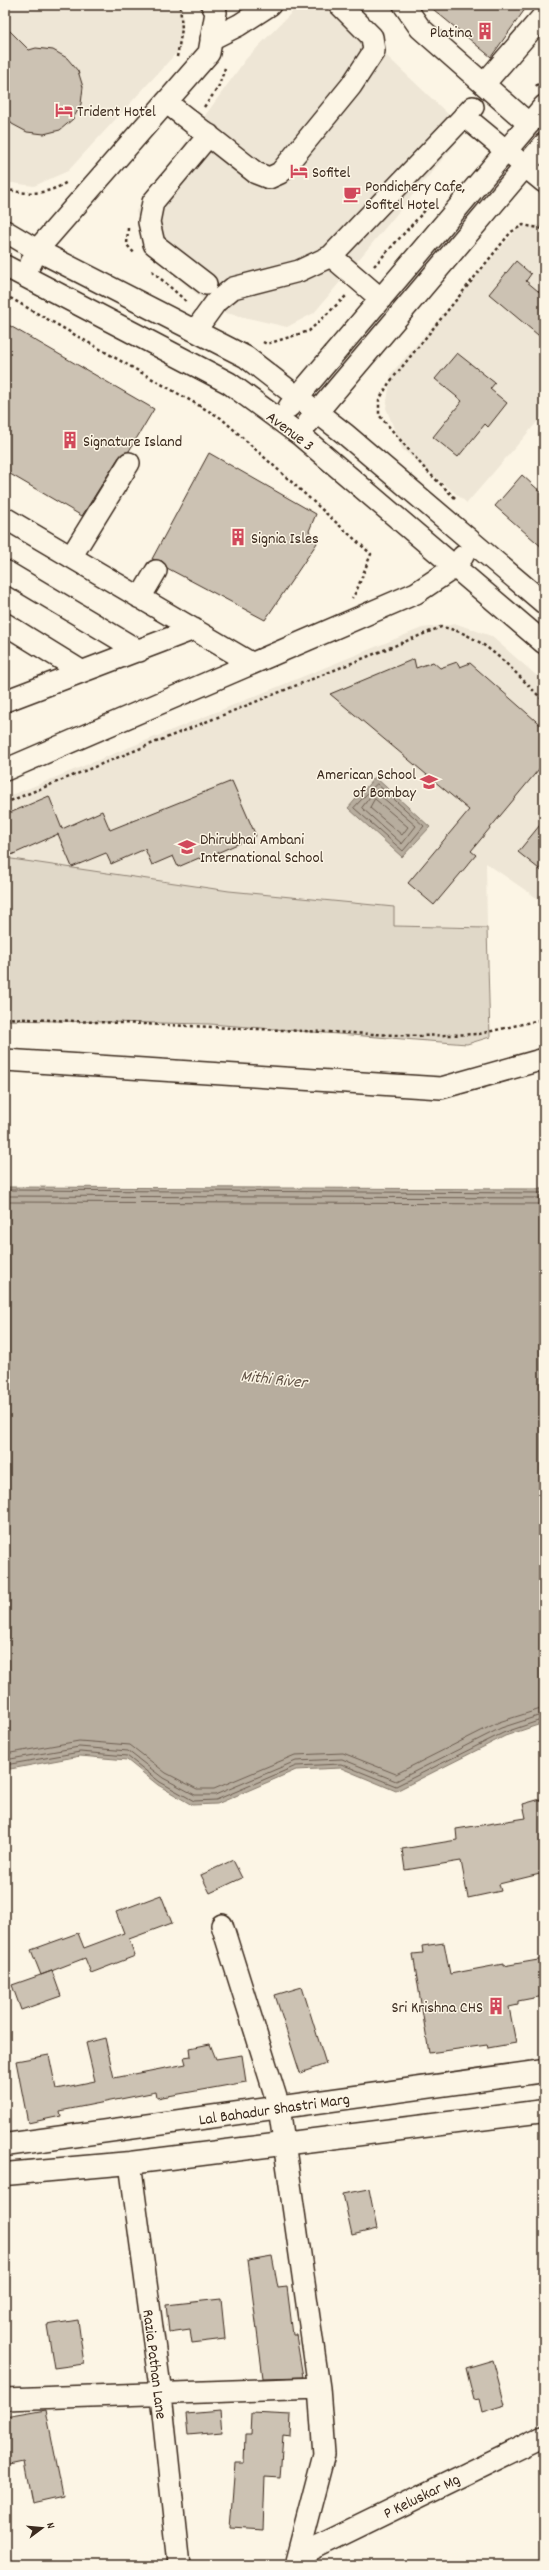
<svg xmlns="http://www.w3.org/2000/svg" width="549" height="2570" viewBox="0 0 549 2570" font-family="Dekko,sans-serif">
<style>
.built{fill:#eee6d6}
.green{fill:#e0d8c8;stroke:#8e8173}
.water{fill:#b7ad9e;stroke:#85796b}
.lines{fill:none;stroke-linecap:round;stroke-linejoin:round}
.shore{stroke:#6d5e51;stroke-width:1}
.building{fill:#ccc2b3;stroke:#3b2a1e}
.minor-casing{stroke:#3b2a1e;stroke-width:24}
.major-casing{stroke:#3b2a1e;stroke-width:25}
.path{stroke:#3b2a1e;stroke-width:2.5;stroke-dasharray:3 3;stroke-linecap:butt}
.minor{stroke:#fcf5e5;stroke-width:21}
.major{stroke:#fcf5e5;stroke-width:22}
.labels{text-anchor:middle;stroke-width:3;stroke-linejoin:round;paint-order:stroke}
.poi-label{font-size:16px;fill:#3b2a1e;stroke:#fcf5e5;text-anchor:start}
.street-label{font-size:16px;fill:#3b2a1e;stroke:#fcf5e5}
.water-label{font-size:17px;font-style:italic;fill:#605144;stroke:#fcf5e5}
</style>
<rect width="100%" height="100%" fill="#fcf5e5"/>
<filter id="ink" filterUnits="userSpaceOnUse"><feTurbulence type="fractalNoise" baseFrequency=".025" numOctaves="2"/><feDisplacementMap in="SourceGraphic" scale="8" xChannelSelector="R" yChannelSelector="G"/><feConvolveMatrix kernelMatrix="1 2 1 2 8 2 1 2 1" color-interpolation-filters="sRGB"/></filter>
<g filter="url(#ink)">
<path class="built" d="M5 5H179L183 12 180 49 68 171 34 186 5 182Z
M299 5H333L466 131 314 313 287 327 217 311 145 251 136 211 246 59Z
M538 225 544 228V414L467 503 402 449 386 408 391 374 518 228Z
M457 624 491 636 544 682V903L486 863 487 928 394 926V1038L210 1024 5 1020V798L422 628Z"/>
<path class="green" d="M5 858 229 891 394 907V926L487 928 490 1037 467 1044 210 1024 5 1020Z"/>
<path class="water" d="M375 777 430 827 402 857 348 808Z
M5 1187 544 1189V1723L505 1736 396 1791 341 1768 296 1770 217 1804 192 1805 158 1785 127 1760 80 1756 5 1770Z"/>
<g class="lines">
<path class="shore" d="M377 784 424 826 403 851 354 808Z
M375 791 416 826 402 844 362 808Z
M375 799 408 827 402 835 370 808Z
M5 1190 544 1193
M5 1196 544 1198
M5 1202 544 1204
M5 1754 79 1741 130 1745 166 1773 197 1789H214L295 1755 343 1753 396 1774 499 1722 544 1708
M5 1760 79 1747 128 1751 163 1778 195 1795H215L296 1761 342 1759 396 1781 501 1728 544 1714
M5 1765 80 1752 127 1756 160 1782 194 1801 216 1800 296 1766 341 1764 396 1786 503 1733 544 1719"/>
</g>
<path class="building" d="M428 5H528L491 57Z
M5 26 29 50 36 48 53 50 67 58 78 71 83 87 81 104 73 119 60 130 44 134 27 132 12 124 5 115Z
M516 261 531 274 526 281 544 296V340L489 294Z
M5 323 154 409 129 451 119 457 82 516 5 471Z
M457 353 495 383 490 389 507 403 488 427 485 424 458 457 433 437 462 401 435 379Z
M209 453 316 514 309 531 317 543 265 620 167 568 162 561 152 559Z
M522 475 544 495V549L495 506Z
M414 659 416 668 433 662 440 668 457 662 460 667 470 663 544 728V763L471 851 476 855 434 905 408 883 469 810 330 694Z
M232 781 256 836 201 860 199 858 178 867 173 856 152 865 145 849 111 864 106 853 72 867 58 834 9 856 5 845V815L49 796 62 829 102 811 110 830Z
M544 820V873L518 852Z
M544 1798V1873L499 1884 501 1891 468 1898 461 1861 405 1870 402 1849 457 1840 456 1829 526 1818 523 1804Z
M233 1860 242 1878 210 1893 201 1875Z
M161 1895 172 1923 129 1939 135 1956 91 1973 85 1958 41 1975 31 1950 78 1933 84 1948 124 1933 116 1912Z
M444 1943 450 1974 503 1964V1966L544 1959V1996L518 2001V2005L509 2007 516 2043 488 2048 487 2045 429 2053 413 1954 423 1953 422 1946Z
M52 1971 61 1996 21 2010 12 1985Z
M302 1987 326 2064 300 2073 275 1995Z
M105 2038 114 2078 186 2064 184 2057 191 2056 190 2048 210 2044 216 2059 242 2055 246 2082 157 2098 156 2092 60 2111 61 2116 28 2123 16 2061 49 2055 56 2089 95 2081 86 2043Z
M369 2189 377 2229 352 2235 343 2194Z
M272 2256 278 2288 287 2287 293 2335H296L303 2377 263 2378 248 2260Z
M221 2299 225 2339 192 2343 190 2329 169 2332 166 2305Z
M78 2320 84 2364 54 2368 47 2325Z
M493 2360 505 2405 482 2412 479 2399 474 2400 466 2368Z
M46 2410 63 2496 32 2503 24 2461 5 2465V2417Z
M220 2411 222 2432 188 2435 186 2414Z
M252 2413 291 2415 290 2436 283 2435 280 2478 265 2477 263 2529 230 2527 235 2464H244L245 2434H251Z"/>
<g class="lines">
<g class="minor-casing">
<path id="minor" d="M404 5 420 28 529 124
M211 39 239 25 270 5
M484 84 544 15
M166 102 256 173 269 178 280 173 351 86 374 51 372 37 340 5
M464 116 544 182
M5 231 37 250 246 357 345 434 544 603
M331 256 381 299
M31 263 37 250 209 53 216 12 212 5
M5 266 229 383 300 435 544 643
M206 284 154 244 149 222 153 202 209 135
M195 331 216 302 233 288 299 271 331 256 473 107
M289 407 544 106
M308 423 544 144
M5 518 251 663
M71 557 129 463
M5 571 139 651
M140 598 156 571
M5 624 81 671
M5 701 194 629
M5 770 416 593 455 567 463 556
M5 1060 441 1088 544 1059
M222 1925 279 2107 319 2388 324 2454 295 2565
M130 2163 161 2395 179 2565
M5 2399 319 2388
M298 2556 544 2436"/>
</g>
<g class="major-casing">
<path id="major" d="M5 2145 544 2071
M5 2174 130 2163 544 2111"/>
</g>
<path class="path" d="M177 57 182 29 180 5
M536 86 544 77
M204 107 218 88 225 68
M5 189C27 195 47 195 67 182
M128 228 127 245 135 254
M374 266 430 205
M152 271 187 302
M5 295 221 418 371 554 356 592 352 598
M263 342 267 344 309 331 346 296
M455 498 425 469 379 415V400L389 383 511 232 523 225 544 229
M5 803 441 627C483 633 515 673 544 701
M5 1018 419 1036 479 1034 544 1019"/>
<use href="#minor" class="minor"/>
<use href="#major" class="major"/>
</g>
</g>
<defs>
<g id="building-bare" transform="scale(1.38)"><path d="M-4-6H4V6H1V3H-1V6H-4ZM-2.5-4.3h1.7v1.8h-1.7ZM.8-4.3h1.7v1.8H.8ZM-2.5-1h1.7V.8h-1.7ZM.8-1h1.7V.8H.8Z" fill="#d1495b" stroke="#fcf5e5" stroke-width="2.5" paint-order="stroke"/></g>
<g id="hotel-bare" transform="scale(1.38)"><path d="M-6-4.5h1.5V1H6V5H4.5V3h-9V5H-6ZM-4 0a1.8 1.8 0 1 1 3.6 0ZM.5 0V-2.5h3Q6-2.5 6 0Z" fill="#d1495b" stroke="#fcf5e5" stroke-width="2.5" paint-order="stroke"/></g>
<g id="cafe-bare" transform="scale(1.38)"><path d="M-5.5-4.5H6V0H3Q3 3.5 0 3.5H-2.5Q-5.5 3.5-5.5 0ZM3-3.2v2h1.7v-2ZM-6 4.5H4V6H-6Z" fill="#d1495b" stroke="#fcf5e5" stroke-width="2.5" paint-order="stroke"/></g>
<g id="school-bare" transform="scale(1.38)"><path d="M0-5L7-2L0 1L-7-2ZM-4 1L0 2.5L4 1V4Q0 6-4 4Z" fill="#d1495b" stroke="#fcf5e5" stroke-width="2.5" paint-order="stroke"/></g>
</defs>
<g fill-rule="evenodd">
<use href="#building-bare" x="485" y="31"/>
<use href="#hotel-bare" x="64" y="110"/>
<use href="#hotel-bare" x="299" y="171"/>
<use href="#cafe-bare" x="352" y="194"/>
<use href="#building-bare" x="70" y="440"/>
<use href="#building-bare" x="238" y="537"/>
<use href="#school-bare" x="429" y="782"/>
<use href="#school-bare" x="187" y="847"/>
<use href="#building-bare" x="496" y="2006"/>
</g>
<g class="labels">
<g class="poi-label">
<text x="472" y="37" text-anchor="end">Platina</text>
<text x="77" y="116">Trident Hotel</text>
<text x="312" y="177">Sofitel</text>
<text x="365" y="191">Pondichery Cafe,<tspan x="365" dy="18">Sofitel Hotel</tspan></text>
<text x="83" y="446">Signature Island</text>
<text x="251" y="543">Signia Isles</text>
<text x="416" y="779" text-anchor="end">American School<tspan x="416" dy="18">of Bombay</tspan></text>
<text x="200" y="844">Dhirubhai Ambani<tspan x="200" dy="18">International School</tspan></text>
<text x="483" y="2012" text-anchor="end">Sri Krishna CHS</text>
</g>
<g class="street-label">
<text transform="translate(291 430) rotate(37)" y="6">Avenue 3</text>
<text transform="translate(274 2108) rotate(-8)" y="6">Lal Bahadur Shastri Marg</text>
<text transform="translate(156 2364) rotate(83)" y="6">Razia Pathan Lane</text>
<text transform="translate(421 2495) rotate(-26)" y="6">P Keluskar Mg</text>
</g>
<g class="water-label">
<text transform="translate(274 1378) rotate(6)" y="6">Mithi River</text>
</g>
</g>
<rect width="549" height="2570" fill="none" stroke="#fcf5e5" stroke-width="20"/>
<rect x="10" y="10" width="529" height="2550" fill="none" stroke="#3b2a1e" stroke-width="1.5" filter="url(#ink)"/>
<g transform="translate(42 2528) rotate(74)" stroke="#fcf5e5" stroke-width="3" paint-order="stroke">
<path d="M0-3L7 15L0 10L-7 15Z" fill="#3b2a1e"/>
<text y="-6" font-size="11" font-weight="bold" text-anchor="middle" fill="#3b2a1e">N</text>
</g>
</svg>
